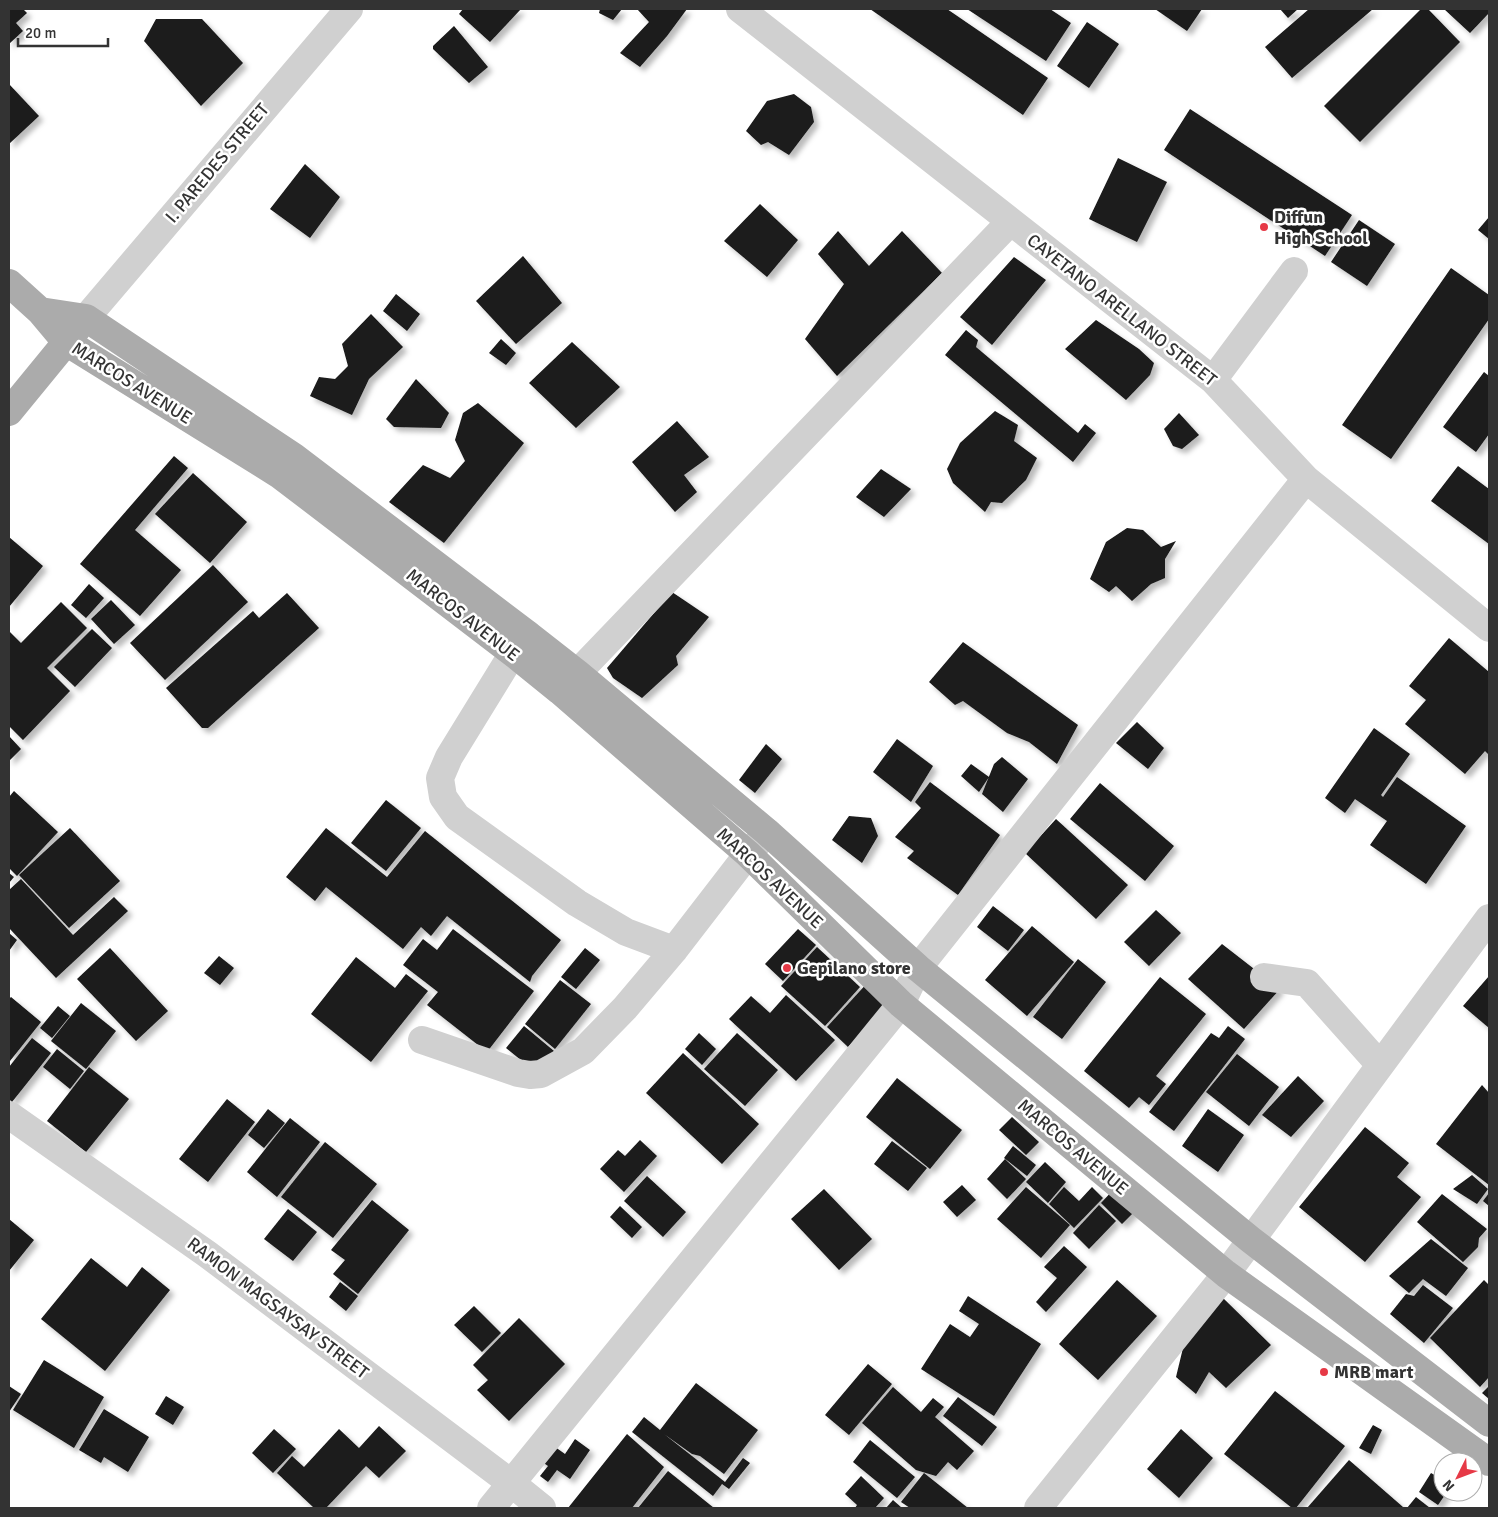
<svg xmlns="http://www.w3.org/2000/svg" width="1498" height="1517" viewBox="0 0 1498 1517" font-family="Signika,sans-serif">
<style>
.building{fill:#1a1a1a;filter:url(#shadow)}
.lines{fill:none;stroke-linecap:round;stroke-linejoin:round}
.minor{stroke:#d0d0d0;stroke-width:28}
.major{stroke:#ababab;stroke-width:28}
.poi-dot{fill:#e63946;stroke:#fff;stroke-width:2}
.labels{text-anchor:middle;stroke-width:5;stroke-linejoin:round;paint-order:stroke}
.street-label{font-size:18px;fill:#333;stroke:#fff}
.poi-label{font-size:18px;font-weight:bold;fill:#333;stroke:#fff;text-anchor:start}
</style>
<defs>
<filter id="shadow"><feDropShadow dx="4.5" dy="4.5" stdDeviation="2.5" flood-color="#0004"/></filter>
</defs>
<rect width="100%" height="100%" fill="#fff"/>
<path class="building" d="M9 9H23L27 13 16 23 23 31 9 44Z
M463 9H521L490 42 459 14Z
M600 9H622L613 20 599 13Z
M637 9H687L667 36 640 67 620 53 649 22Z
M870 9H947L1048 78 1023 115Z
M967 9H1050L1071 23 1046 61Z
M1155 9H1202L1187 31Z
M1280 9H1298L1288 18Z
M1309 9H1373L1292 78 1265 47Z
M1421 9H1428L1460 42 1360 142 1324 106Z
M1444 9H1489V13L1470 33Z
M156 19H202L243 63 201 106 144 41Z
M1087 22 1119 44 1089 88 1057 66Z
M454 26 488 67 469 83 433 49V46Z
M9 84 39 116 9 144Z
M794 94 811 107 814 122 789 155 768 142 761 145 746 131 767 101Z
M1190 109 1352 215 1325 256 1164 150Z
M1118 158 1167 182 1137 242 1089 219Z
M305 164 340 197 310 238 270 209Z
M760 204 798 240 767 277 724 241Z
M1489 217V239L1478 230Z
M1359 220 1395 244 1367 286 1331 262Z
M838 231 869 266 902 231 942 273 837 376 805 339 844 284 818 254Z
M523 256 562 303 516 344 476 301Z
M1014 257 1046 280 992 345 960 317Z
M1451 268 1489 295V319L1391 459 1342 425Z
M396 294 420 314 407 331 383 311Z
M371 314 403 347 369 379 352 415 310 396 319 377 335 379 348 366 342 344Z
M1096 320 1139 349 1154 363 1150 375 1126 400 1065 349Z
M966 330 978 340 976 347 1078 433 1085 424 1096 433 1073 462 945 355Z
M501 339 516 353 506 365 489 353Z
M572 342 620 387 576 428 529 383Z
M1484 372 1489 376V434L1476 452 1443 427Z
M416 379 449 413 441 428 394 427 386 419Z
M478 403 524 443 444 543 389 502 423 465 450 478 465 461 455 440 463 413Z
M995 411 1018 425 1014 441 1037 458 1026 480 1002 503 991 502 985 512 953 483 947 469 960 443Z
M1179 413 1199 435 1182 449 1173 446 1164 429Z
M677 421 709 457 684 475 697 492 675 512 632 462Z
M174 456 188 468 135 530 181 570 140 616 80 564Z
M1458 466 1489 489V544L1431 501Z
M881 469 911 489 884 517 856 497Z
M193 473 247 522 210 563 155 514Z
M1127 528 1143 530 1161 547 1176 541 1165 559V578L1151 584 1132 601 1116 586 1109 592 1090 579 1106 542Z
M9 537 43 566 9 607Z
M213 565 248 602 165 680 130 643Z
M89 584 104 598 86 618 71 605Z
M672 592 709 617 676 656 678 665 642 698 613 678 607 668Z
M287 593 319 628 208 728H202L166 688 253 611 259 618Z
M111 600 135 625 114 644 91 619Z
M61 602 87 628 47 668 70 691 23 740 9 726V631L21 643Z
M92 629 112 648 75 687 54 667Z
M1449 638 1489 672V755L1485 751 1465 774 1405 724 1426 700 1409 686Z
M963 642 1078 725 1057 764 1029 742 1007 733 963 701 955 705 929 682Z
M1137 722 1164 748 1148 769 1116 743Z
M1374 728 1410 754 1381 795 1383 797 1397 777 1466 826 1426 884 1370 845 1387 821 1355 799 1345 813 1325 798Z
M9 736 21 749 9 761Z
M897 739 933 766 911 802 873 772Z
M766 744 782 759 755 793 739 780Z
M1002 757 1028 779 1003 812 982 794 994 764Z
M971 764 989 777 979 792 961 776Z
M930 782 1000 835 958 895 907 858 914 851 895 837 921 808 915 802Z
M1100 783 1174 846 1145 881 1070 819Z
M14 791 58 832 17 876 9 868V797Z
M386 800 421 828 386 871 351 843Z
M849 816 871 818 878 836 862 863 832 840Z
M1056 819 1128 885 1096 919 1025 853Z
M70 828 120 881 69 928 19 875Z
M326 828 387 877 425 831 561 940 532 976 530 982 447 916 431 936 421 927 403 949 326 887 315 901 286 877Z
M9 873 14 877 9 883Z
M21 879 73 935 114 897 128 911 56 978 9 928V890Z
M993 906 1024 930 1008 951 977 927Z
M1156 910 1181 933 1149 966 1124 942Z
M1032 926 1074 962 1027 1016 985 980Z
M453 929 534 991 487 1052 427 1005 438 992 403 965 423 939 437 950Z
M798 929 816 945 783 981 765 964Z
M9 933 17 940 9 951Z
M1222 944 1280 989 1244 1029 1188 979Z
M817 947 860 987 825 1026 781 986Z
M110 948 168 1011 136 1041 77 979Z
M585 948 600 960 576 989 561 977Z
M219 956 234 968 220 985 204 973Z
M356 957 395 988 406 974 428 991 371 1062 311 1014Z
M1078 959 1106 982 1062 1039 1033 1017Z
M1489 976V1028L1463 1006Z
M1160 977 1206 1014 1156 1076 1166 1084 1149 1105 1139 1097 1129 1108 1084 1071Z
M560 980 591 1004 555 1049 525 1024Z
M870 980 892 1000 848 1047 827 1027Z
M786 995 835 1040 796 1081 729 1019 751 996 770 1013Z
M11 997 41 1022 10 1061 9 1059V999Z
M81 1003 116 1031 86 1069 51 1041Z
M58 1006 70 1016 52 1038 40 1028Z
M524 1026 554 1051 537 1073 506 1048Z
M1228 1026 1245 1039 1174 1131 1149 1112 1211 1033 1219 1038Z
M699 1033 716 1049 702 1065 685 1049Z
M737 1033 778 1070 745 1106 704 1069Z
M32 1038 51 1053 12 1102 9 1099V1067Z
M57 1049 84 1071 70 1089 43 1067Z
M683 1053 759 1124 722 1164 646 1093Z
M1237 1054 1279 1087 1249 1126 1206 1092Z
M89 1067 129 1099 86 1152 47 1121Z
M1298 1076 1324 1101 1291 1137 1262 1115Z
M897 1078 962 1130 930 1169 866 1117Z
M1482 1085 1489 1093V1185L1436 1144Z
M227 1099 255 1122 208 1182 179 1159Z
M268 1109 285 1123 264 1148 248 1135Z
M1208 1109 1244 1135 1218 1172 1182 1146Z
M1012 1117 1039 1142 1026 1155 999 1130Z
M290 1118 320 1142 277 1197 247 1172Z
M1365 1127 1409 1163 1397 1177 1421 1197 1365 1262 1299 1207Z
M640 1140 657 1156 624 1192 600 1169 618 1150 625 1156Z
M892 1141 927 1168 908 1191 874 1164Z
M325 1142 377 1184 333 1238 281 1197Z
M1013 1146 1036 1165 1027 1176 1004 1158Z
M1005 1159 1026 1179 1007 1199 987 1179Z
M1045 1162 1066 1182 1048 1203 1026 1182Z
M1472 1175 1488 1189 1477 1204 1453 1189Z
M647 1176 686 1212 663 1237 624 1201Z
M962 1185 976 1200 957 1217 943 1202Z
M1026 1187 1070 1225 1041 1258 997 1219Z
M1064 1187 1079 1201 1092 1187 1103 1198 1074 1228 1049 1204Z
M824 1189 872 1239 839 1270 791 1219Z
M1114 1189 1136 1210 1122 1224 1101 1203Z
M1489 1193V1206L1483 1201Z
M1442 1194 1487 1229 1479 1238 1478 1247 1463 1262 1417 1222Z
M372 1200 409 1230 358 1294 333 1274 345 1260 331 1250Z
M1099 1205 1116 1221 1089 1249 1073 1233Z
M620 1206 642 1227 632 1238 610 1217Z
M288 1209 317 1232 293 1261 264 1239Z
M9 1219 34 1240 9 1271Z
M1431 1239 1468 1268 1446 1296 1423 1279 1409 1293 1389 1276Z
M1064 1246 1087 1267 1046 1312 1036 1302 1057 1278 1044 1267Z
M91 1258 127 1287 142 1267 170 1290 105 1371 41 1319Z
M1117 1280 1157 1316 1098 1380 1059 1344Z
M1484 1280 1489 1285V1377L1480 1387 1430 1338Z
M340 1282 358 1296 346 1311 329 1297Z
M1423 1285 1453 1308 1424 1343 1390 1314 1406 1294 1414 1296Z
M968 1296 1041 1344 994 1416 921 1369 950 1324 970 1337 979 1324 959 1311Z
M1223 1298 1271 1345 1226 1388 1209 1372 1196 1394 1176 1377 1183 1348Z
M474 1306 501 1333 482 1352 454 1325Z
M519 1318 565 1364 509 1421 477 1390 488 1380 473 1365Z
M44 1360 104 1397 74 1448 13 1410Z
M868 1364 892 1384 849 1435 825 1415Z
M696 1383 758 1430 724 1474 700 1456 692 1454 664 1434 725 1482 743 1458 750 1463 729 1489 722 1484 713 1496 632 1432 644 1417 660 1430Z
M9 1386 21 1394 9 1412Z
M1489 1386V1399L1482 1393Z
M893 1387 921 1412 933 1398 944 1407 935 1417 974 1451 957 1470 948 1462 936 1476 916 1470 862 1423Z
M1275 1391 1345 1446 1296 1508H1292L1224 1454Z
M166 1396 184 1407 173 1425 155 1414Z
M958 1397 997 1427 982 1446 943 1416Z
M104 1409 149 1437 128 1472 104 1457 101 1463 79 1450Z
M1373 1425 1382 1430 1371 1454 1359 1448Z
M379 1426 406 1451 379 1478 366 1466 326 1508H314L277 1473 292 1456 304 1467 339 1429 359 1448Z
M274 1429 296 1449 273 1473 252 1453Z
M1181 1429 1213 1458 1179 1498 1147 1469Z
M627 1434 664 1467 632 1508H568Z
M575 1439 590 1450 570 1479 557 1470 548 1482 540 1476 548 1466 537 1458 548 1442 565 1454Z
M870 1440 915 1477 897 1498 853 1462Z
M1349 1460 1403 1507 1401 1508H1307Z
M668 1471 714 1508H638Z
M924 1473 968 1508H910L901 1502Z
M1431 1473 1443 1480V1492H1447L1438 1505 1419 1492Z
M861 1476 884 1498 875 1508H855L857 1505 845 1494Z
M1416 1497 1430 1508H1407Z
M893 1500 902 1508H886Z"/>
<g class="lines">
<path class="minor" d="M740 9 1213 380 1306 479 1489 628
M86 318 349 9
M1213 380 1294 271
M527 634 513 653 449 757 440 778 443 797 457 817 577 903 626 932 674 950
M561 690 1010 222
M1264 977 1307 983 1380 1065
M422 1040 518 1073 530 1075 541 1074 583 1051 625 1008 674 950 748 854 767 832
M9 1115 207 1254 511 1483 542 1508
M491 1508 901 1004 918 968 1306 479
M1038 1508 1226 1274 1489 918"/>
<path class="major" d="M9 283 40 311 66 342 280 475 513 653 560 691 748 854 901 1004 1226 1274 1489 1462
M40 311 86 318 294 457 527 634 577 673 767 832 918 968 1251 1240 1489 1423
M9 412 77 329"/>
</g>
<g class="poi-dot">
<circle cx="1264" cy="227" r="5"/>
<circle cx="787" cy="968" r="5"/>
<circle cx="1324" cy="1372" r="5"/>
</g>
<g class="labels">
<g class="street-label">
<text transform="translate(217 163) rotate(-50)" y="6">I. PAREDES STREET</text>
<text transform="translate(1122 310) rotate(38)" y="6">CAYETANO ARELLANO STREET</text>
<text transform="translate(132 383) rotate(32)" y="6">MARCOS AVENUE</text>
<text transform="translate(463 615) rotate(38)" y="6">MARCOS AVENUE</text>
<text transform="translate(770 878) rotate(43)" y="6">MARCOS AVENUE</text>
<text transform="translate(1073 1147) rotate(40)" y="6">MARCOS AVENUE</text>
<text transform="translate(278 1308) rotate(37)" y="6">RAMON MAGSAYSAY STREET</text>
</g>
<g class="poi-label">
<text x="1274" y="223">Diffun<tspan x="1274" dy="21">High School</tspan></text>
<text x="797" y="974">Gepilano store</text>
<text x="1334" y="1378">MRB mart</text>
</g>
</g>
<rect width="1498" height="1517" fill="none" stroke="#333333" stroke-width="20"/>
<g transform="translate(1458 1477) rotate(228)"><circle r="24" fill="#ffffff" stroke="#adadad"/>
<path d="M0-4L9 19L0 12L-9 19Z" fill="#e63946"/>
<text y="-8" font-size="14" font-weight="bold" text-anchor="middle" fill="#333333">N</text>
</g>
<path d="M18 38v8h90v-8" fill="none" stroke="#333333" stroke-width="2.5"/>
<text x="25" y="38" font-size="15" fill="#333333" stroke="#ffffff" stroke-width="4" paint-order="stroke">20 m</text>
</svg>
